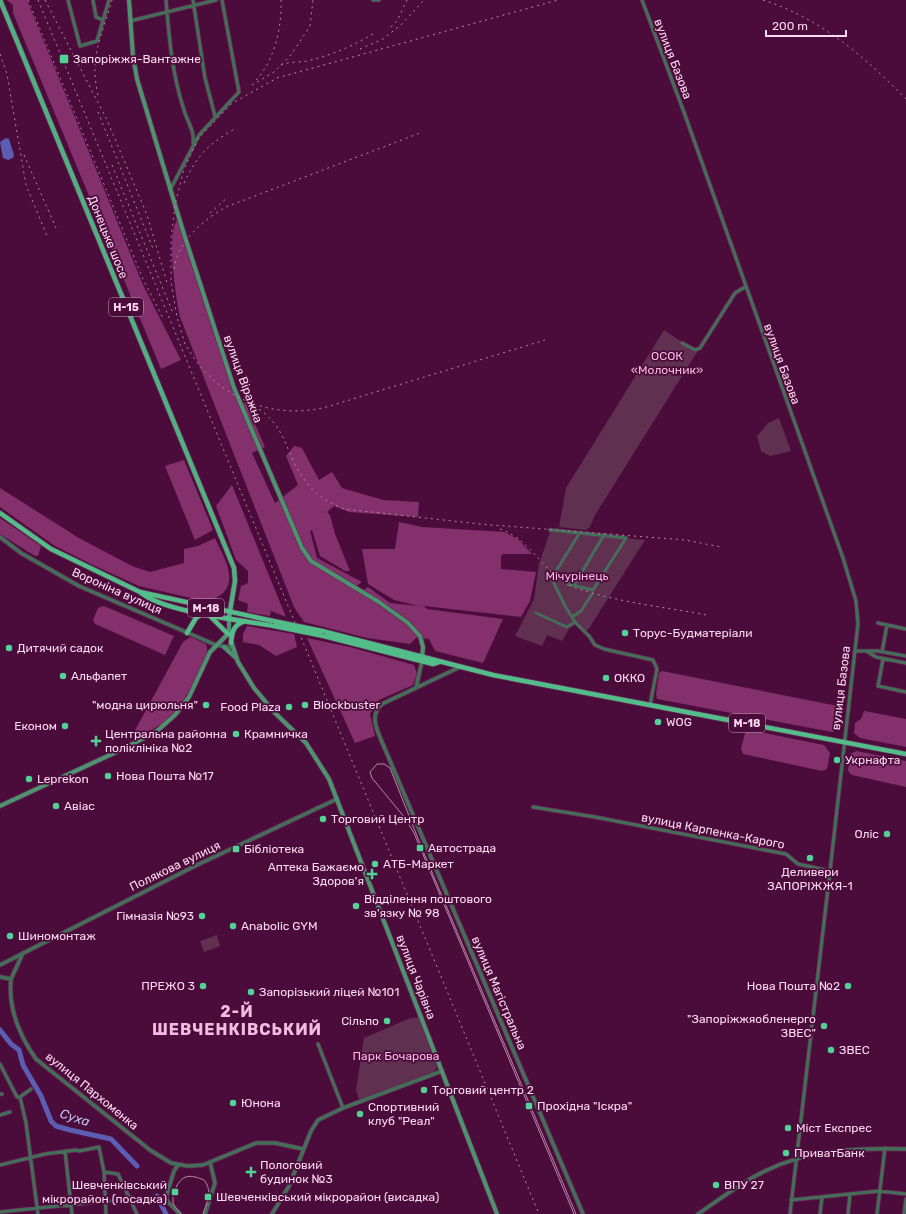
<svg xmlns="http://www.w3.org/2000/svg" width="906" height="1214" viewBox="0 0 906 1214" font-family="Rubik,sans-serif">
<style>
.green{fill:#5f3050}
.forest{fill:#83306c}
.water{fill:#5b5cb2}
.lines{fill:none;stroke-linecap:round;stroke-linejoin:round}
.river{stroke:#5b5cb2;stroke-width:5}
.minor-casing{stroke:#682d58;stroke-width:4.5}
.tertiary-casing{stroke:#682d58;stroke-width:5}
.secondary-casing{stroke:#682d58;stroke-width:5.5}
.primary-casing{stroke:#682d58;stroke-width:6}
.trunk-casing{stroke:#682d58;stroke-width:6}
.minor{stroke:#436e57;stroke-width:3}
.tertiary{stroke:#436e57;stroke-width:3.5}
.secondary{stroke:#4c936f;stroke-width:4}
.primary{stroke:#51b082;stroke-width:4.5}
.trunk{stroke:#53bd8a;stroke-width:4.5}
.tram{stroke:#b786a8;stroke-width:1}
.rail{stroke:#b786a8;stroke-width:1;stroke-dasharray:2 4;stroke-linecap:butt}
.trunk-bridge-casing{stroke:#682d58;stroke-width:6;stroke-linecap:butt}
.trunk-bridge{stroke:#53bd8a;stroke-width:4.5}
.poi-dot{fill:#51d397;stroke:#4b0c3b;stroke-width:1.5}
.labels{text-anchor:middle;stroke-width:3.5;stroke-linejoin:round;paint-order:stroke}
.shield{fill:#4b0c3b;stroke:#c99bba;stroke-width:1}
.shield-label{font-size:11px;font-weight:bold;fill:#ffd8f1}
.poi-label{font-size:12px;fill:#ffd8f1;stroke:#4b0c3b;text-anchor:start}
.street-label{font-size:12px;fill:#ffd8f1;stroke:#4b0c3b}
.park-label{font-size:12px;fill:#fdb8e5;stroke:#4b0c3b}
.water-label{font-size:13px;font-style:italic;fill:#bfc4f3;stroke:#4b0c3b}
.district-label{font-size:16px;font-weight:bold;letter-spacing:1px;fill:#f6bae1;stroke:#4b0c3b}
</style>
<rect width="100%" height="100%" fill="#4b0c3b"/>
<path class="green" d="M664 330 697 352 595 515 590 527 586 530 559 527 566 488Z
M779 418 791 451 770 456 761 451 757 436 768 423Z
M550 532 645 540 588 630H585L577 622 570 627 562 641 547 635 542 646 515 636 534 599 539 564Z
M217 935 220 946 204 952 200 941Z
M419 1017 437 1067 435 1071 359 1100 356 1090 364 1038 408 1019Z"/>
<path class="forest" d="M7 0H27L143 285 181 360 161 369 13 13V5Z
M177 220 183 231 240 403H246L265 447 252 453 275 503 298 485 286 456 294 446 302 448 319 480 332 472 342 488 383 500 419 502 418 517 349 512 334 506 327 512 330 515 335 534 350 571H345L320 556 312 530 310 531 317 558 362 582 355 587 361 592 368 587 390 603 419 606 394 600 368 584 362 549H395L399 522 422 527 504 532 518 539 532 554H503L501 556V569L536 572 530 601 521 617 424 606 427 609 503 619 483 663 435 651 429 639 416 638 410 644 367 638 304 622 294 607 180 317C176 297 166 237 177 220Z
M184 460 213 530 195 540 165 466Z
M232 485 286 617 271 611 270 616 247 612 248 604 238 600 241 586 248 583V571L236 560 216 506Z
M0 488 79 538 132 566 150 572 184 563V549L198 546 215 538C222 554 239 579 222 594 218 597 213 600 208 602L139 586 93 565 55 546 0 507Z
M0 518 41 546 38 556H35L0 534Z
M104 606 174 636 165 655 95 624 93 620 98 608Z
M247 626 294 634 297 647 276 656 259 645 243 642V634Z
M190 637 206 644C214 656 180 708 170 717 160 726 148 732 136 739L133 734 183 642Z
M307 638 350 647 414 665 417 674 413 685 379 700 370 714 375 736 355 743Z
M662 671 843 707 840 728 832 732 657 699 656 694 659 673Z
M864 711 906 719V747L860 738 854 733 855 723 861 719Z
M750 730 824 745 830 753 827 769 822 771 743 754 741 749 745 733Z
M857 751 906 761V787L852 775 848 771 850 754Z"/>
<path class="water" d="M6 138 9 139 14 155 13 158 8 160 3 158 0 142Z"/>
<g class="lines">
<path class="river" d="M0 1030 11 1044 19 1050 23 1065 41 1096 51 1121 56 1126 70 1130 111 1139 137 1166
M157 1196 166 1214"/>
<g class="minor-casing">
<path id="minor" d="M68 0 80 46 97 41 109 0
M93 0 96 17 103 20
M166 0C169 37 172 74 184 110 187 121 195 131 193 143
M193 0 205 78 215 116
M373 0H379
M642 0 685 115 843 558 856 601 858 624 830 871
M130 21 216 0
M170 190 199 135 239 92 222 0
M682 343 695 350 700 348 735 293 745 287
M550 530 626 538 593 590 568 584 555 574
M579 534 553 576V581L565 606 575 622 589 636 595 645 604 649 653 660 657 669 650 705
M574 585 604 535
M536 613 567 627 575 622
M572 617 581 611 592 594
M878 623 906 629
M855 651H878L906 656
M868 652 876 657 906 663
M882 652 887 625
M883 659 878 686 906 692
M533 807 595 817 786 854 798 864 830 871 790 1214
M318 1044 343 1108
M0 1064 17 1097H20L31 1089
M0 1094H2
M20 1097 26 1123 38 1214
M0 1115 10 1112
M65 1151 72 1214
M0 1165 45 1154 76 1150 79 1151 99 1147 104 1172 106 1214
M104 1172 118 1174 137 1214
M791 1200 879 1191 906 1194
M0 1212 106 1201H119L129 1196
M820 1214 822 1197
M848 1214 850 1194
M877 1214 885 1148
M904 1214 906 1199"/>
</g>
<g class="tertiary-casing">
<path id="tertiary" d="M0 537 21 553 79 586 216 645 233 648
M460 667 382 704C369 715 377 730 382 742L583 1214
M416 688 422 661
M0 965 197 865 337 799
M0 977 11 979C8 1009 19 1035 36 1059L150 1150 171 1163 188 1166 203 1165 256 1143H275L303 1149
M11 979 23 953
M178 1165 174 1171 166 1197 168 1202 180 1214
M205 1214 215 1183 210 1162
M272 1214 289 1186 311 1131 318 1120 343 1108 442 1071
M698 1214C720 1199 742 1182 765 1171 810 1149 857 1148 906 1149"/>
</g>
<g class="secondary-casing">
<path id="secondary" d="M129 0 133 56 137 79 183 231 234 388 302 548 311 561 379 602 408 623 420 636 423 647 422 659
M229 617V635
M231 641 238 662 254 688 275 713 306 743 329 779 497 1214
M224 647 235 657
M0 806 125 748 157 731 175 715 189 697 210 652 228 634"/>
</g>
<g class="primary-casing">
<path id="primary" d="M0 0 234 568 235 581 229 617"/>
</g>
<g class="trunk-casing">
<path id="trunk" d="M0 513 51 549 140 592C163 612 241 620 274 626
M140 592 273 621
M208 614 228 634
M322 631 493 675 906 754
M187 633 196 618 203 613
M324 636 433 664 439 662
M231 643C232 632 233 625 245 621"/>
</g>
<use href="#minor" class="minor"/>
<use href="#tertiary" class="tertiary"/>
<use href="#secondary" class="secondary"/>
<use href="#primary" class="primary"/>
<use href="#trunk" class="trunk"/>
<path class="tram" d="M181 1214C178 1210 173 1206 173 1201 172 1194 178 1179 186 1177 191 1175 199 1178 204 1180 213 1191 207 1202 203 1214
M574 1214 414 833 405 818 372 778 370 772 377 764H384L390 768 423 851 576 1214"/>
<path class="rail" d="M28 0 143 279 164 320
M38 0 539 1214
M45 0 107 120 147 215 168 286
M763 0C820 18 865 57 906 99
M391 27 397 21 407 0
M360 49 383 39 402 24 424 0
M0 54 7 74 26 185 47 236
M281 65C290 61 302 63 311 60 335 54 355 45 376 32
M256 80C275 60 282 26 281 0
M252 85 274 72 291 55 310 26 313 0
M98 95C89 57 102 36 112 0
M98 112 154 251
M24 155 56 228
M112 165 173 313
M184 183C197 156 207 145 233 130
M210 213 228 197
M174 269C178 241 203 220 226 207L420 133
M185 344 177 317 171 282V239L175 205 184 169 198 139 231 104 277 78 558 0
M187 347C216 398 273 422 330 406L545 340
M249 403C291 426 282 453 307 483 316 495 331 504 344 509L480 524 685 540 721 547
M500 529C531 540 540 568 567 584 576 589 586 591 596 594 632 604 670 608 707 615"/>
<g class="trunk-bridge-casing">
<path id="trunk-bridge" d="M273 621 322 631
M274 626 324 636"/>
</g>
<use href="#trunk-bridge" class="trunk-bridge"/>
</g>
<g class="poi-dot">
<rect x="59" y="54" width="10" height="10" rx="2"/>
<circle cx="625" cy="633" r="4"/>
<circle cx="9" cy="648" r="4"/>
<circle cx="63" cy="676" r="4"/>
<circle cx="606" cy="678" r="4"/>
<circle cx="206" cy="705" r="4"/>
<circle cx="305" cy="705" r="4"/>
<circle cx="289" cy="707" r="4"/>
<circle cx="658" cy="722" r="4"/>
<circle cx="65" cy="726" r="4"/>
<circle cx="236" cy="734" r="4"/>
<path d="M94 735h4v4h4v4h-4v4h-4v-4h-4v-4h4z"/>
<circle cx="837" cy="760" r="4"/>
<circle cx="108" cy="776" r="4"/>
<circle cx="29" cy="779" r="4"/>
<circle cx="56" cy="806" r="4"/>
<circle cx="323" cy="819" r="4"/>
<circle cx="887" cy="834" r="4"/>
<rect x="416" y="844" width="8" height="8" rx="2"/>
<rect x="232" y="845" width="8" height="8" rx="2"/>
<circle cx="810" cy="858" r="4"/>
<circle cx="375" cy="864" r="4"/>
<path d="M370 868h4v4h4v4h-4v4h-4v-4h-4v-4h4z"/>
<circle cx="356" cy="906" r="4"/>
<circle cx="202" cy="916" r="4"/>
<circle cx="233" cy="926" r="4"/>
<circle cx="10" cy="936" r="4"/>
<circle cx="203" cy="986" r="4"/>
<circle cx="848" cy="986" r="4"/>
<circle cx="251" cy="992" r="4"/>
<circle cx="387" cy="1021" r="4"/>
<circle cx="824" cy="1026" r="4"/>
<circle cx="831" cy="1050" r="4"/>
<circle cx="424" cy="1090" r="4"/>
<circle cx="233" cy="1103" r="4"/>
<rect x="525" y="1102" width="8" height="8" rx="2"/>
<circle cx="360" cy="1114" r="4"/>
<circle cx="788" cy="1128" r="4"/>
<circle cx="786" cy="1153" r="4"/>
<path d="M249 1166h4v4h4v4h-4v4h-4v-4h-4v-4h4z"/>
<circle cx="716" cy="1185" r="4"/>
<rect x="171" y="1188" width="8" height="8" rx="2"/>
<rect x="204" y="1193" width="8" height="8" rx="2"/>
</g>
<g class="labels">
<g class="shield">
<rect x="109" y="298" width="34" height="18" rx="3"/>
<rect x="188" y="599" width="36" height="18" rx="3"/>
<rect x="729" y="714" width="36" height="18" rx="3"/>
</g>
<g class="shield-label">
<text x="126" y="311">Н-15</text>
<text x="206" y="612">М-18</text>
<text x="747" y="727">М-18</text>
</g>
<g class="poi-label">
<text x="73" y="63">Запоріжжя-Вантажне</text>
<text x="633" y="637">Торус-Будматеріали</text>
<text x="17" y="652">Дитячий садок</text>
<text x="71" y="680">Альфапет</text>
<text x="614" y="682">ОККО</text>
<text x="198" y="709" text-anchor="end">"модна цирюльня"</text>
<text x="313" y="709">Blockbuster</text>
<text x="281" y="711" text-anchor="end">Food Plaza</text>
<text x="666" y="726">WOG</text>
<text x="57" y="730" text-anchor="end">Економ</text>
<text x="105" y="738">Центральна районна<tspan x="105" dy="14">поліклініка №2</tspan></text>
<text x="244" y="738">Крамничка</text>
<text x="845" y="764">Укрнафта</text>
<text x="116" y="780">Нова Пошта №17</text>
<text x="37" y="783">Leprekon</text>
<text x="64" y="810">Авіас</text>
<text x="331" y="823">Торговий Центр</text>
<text x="879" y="838" text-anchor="end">Оліс</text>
<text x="428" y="852">Автострада</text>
<text x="244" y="853">Бібліотека</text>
<text x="383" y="868">АТБ-Маркет</text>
<text x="364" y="871" text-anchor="end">Аптека Бажаємо<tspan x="364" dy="14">Здоров'я</tspan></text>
<text x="810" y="876" text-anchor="middle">Деливери<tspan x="810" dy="14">ЗАПОРІЖЖЯ-1</tspan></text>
<text x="364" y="903">Відділення поштового<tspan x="364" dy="14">зв'язку № 98</tspan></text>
<text x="194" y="920" text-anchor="end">Гімназія №93</text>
<text x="241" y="930">Anabolic GYM</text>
<text x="18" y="940">Шиномонтаж</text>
<text x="195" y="990" text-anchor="end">ПРЕЖО 3</text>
<text x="840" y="990" text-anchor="end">Нова Пошта №2</text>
<text x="259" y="996">Запорізький ліцей №101</text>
<text x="816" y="1023" text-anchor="end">"Запоріжжяобленерго<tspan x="816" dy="14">ЗВЕС"</tspan></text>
<text x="379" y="1025" text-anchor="end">Сільпо</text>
<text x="839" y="1054">ЗВЕС</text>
<text x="432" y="1094">Торговий центр 2</text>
<text x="241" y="1107">Юнона</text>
<text x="537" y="1110">Прохідна "Іскра"</text>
<text x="368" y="1111">Спортивний<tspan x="368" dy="14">клуб "Реал"</tspan></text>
<text x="796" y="1132">Мiст Експрес</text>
<text x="794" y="1157">ПриватБанк</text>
<text x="260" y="1169">Пологовий<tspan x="260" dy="14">будинок №3</tspan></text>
<text x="167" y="1189" text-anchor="end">Шевченківський<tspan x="167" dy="14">мікрорайон (посадка)</tspan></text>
<text x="724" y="1189">ВПУ 27</text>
<text x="216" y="1201">Шевченківський мікрорайон (висадка)</text>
</g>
<g class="street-label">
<text transform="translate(673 59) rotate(69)" y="4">вулиця Базова</text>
<text transform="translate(108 237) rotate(68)" y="4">Донецьке шосе</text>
<text transform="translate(782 364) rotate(70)" y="4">вулиця Базова</text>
<text transform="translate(243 379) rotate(70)" y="4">вулиця Віражна</text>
<text transform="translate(117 591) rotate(24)" y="4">Вороніна вулиця</text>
<text transform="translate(841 688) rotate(-83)" y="4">вулиця Базова</text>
<text transform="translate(713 831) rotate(11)" y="4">вулиця Карпенка-Карого</text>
<text transform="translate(175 866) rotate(-26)" y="4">Полякова вулиця</text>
<text transform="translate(416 977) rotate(69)" y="4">вулиця Чарівна</text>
<text transform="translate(499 993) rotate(67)" y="4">вулиця Магістральна</text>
<text transform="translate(92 1091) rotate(39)" y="4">вулиця Пархоменка</text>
</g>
<g class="park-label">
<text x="667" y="360">ОСОК<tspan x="667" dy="14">«Молочник»</tspan></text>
<text x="577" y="580">Мічурінець</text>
<text x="396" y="1060">Парк Бочарова</text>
</g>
<g class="water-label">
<text transform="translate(75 1117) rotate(18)" y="5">Суха</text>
</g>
<g class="district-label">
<text x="237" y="1017">2-Й<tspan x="237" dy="18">ШЕВЧЕНКІВСЬКИЙ</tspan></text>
</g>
</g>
<path d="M766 30v6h80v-6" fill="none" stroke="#ffd8f1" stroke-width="2"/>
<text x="772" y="30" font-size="12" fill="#ffd8f1" stroke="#4b0c3b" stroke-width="3" paint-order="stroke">200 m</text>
</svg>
